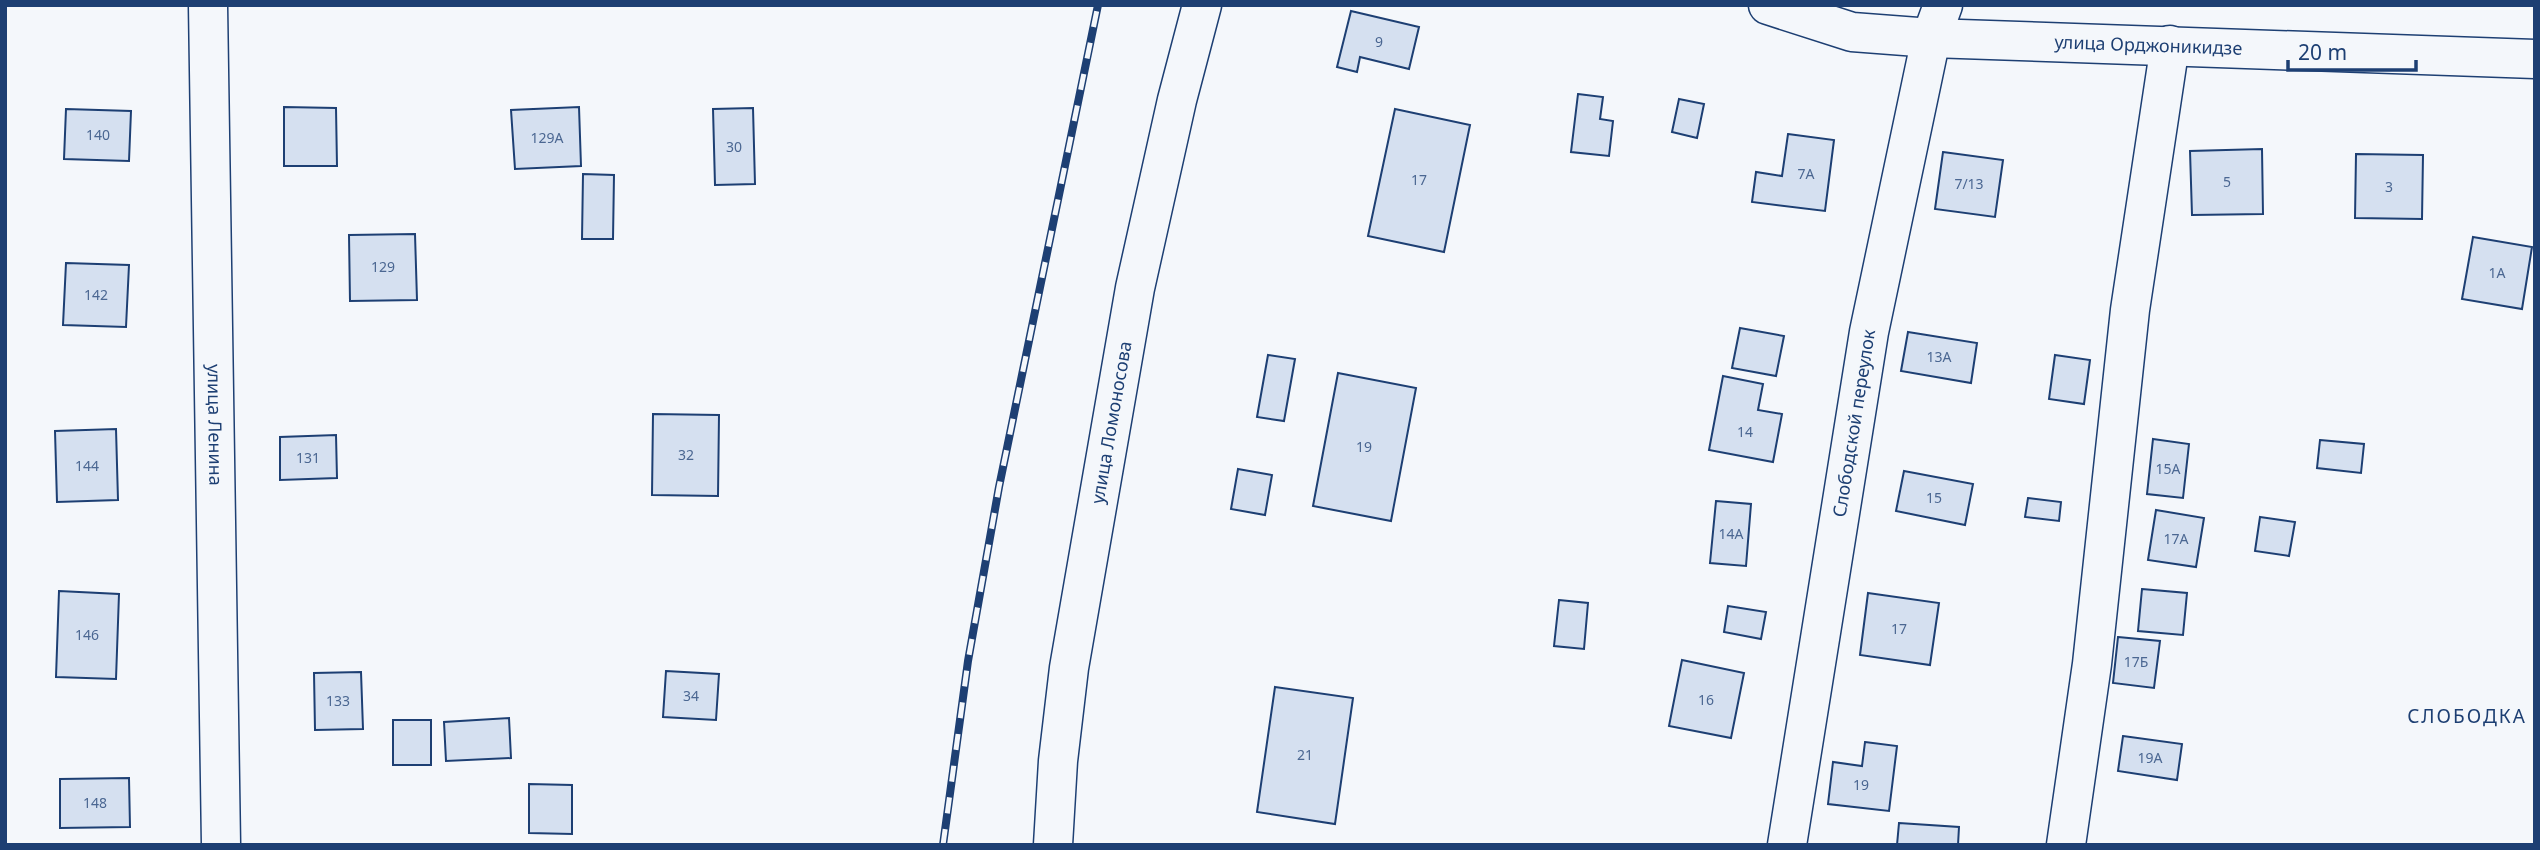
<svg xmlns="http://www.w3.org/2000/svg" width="2540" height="850" viewBox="0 0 2540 850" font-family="'Noto Sans',sans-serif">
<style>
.building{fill:#d5e0f0;stroke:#1d3f73;stroke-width:2}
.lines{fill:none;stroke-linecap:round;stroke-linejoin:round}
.minor-casing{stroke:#1d3f73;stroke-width:41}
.major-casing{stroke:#1d3f73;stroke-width:41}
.minor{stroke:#f4f7fb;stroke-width:38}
.major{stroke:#f4f7fb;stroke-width:38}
.rail-casing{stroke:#1d3f73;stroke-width:8}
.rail{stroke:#f4f7fb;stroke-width:5;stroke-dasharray:16;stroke-linecap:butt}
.labels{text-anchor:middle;stroke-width:5;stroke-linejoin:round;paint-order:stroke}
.number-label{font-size:14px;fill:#4b6792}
.street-label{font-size:18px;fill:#1d3f73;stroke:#f4f7fb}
.neighbourhood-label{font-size:19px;letter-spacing:2px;fill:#1d3f73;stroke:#f4f7fb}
</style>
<rect width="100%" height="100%" fill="#f4f7fb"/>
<path class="building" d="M1351 11 1419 27 1409 69 1360 57 1357 72 1337 67Z
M1578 94 1603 97 1600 119 1613 121 1609 156 1571 152Z
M1679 99 1704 104 1697 138 1672 132Z
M284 107 336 108 337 166H284Z
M579 107 581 166 515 169 511 110Z
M753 108 755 184 715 185 713 109Z
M66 109 131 111 129 161 64 159Z
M1395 109 1470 125 1444 252 1368 236Z
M1788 134 1834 140 1825 211 1752 202 1756 172 1782 176Z
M2262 149 2263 214 2192 215 2190 151Z
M1943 152 2003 160 1995 217 1935 209Z
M2356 154 2423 155 2422 219 2355 218Z
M583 174 614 175 613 239H582Z
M415 234 417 300 350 301 349 235Z
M2473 237 2532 247 2522 309 2462 299Z
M66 263 129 265 126 327 63 325Z
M1740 328 1784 336 1776 376 1732 368Z
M1908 332 1977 343 1971 383 1901 371Z
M1268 355 1295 359 1284 421 1257 417Z
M2055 355 2090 360 2084 404 2049 399Z
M1338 373 1416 388 1391 521 1313 506Z
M1723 376 1763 384 1758 410 1782 414 1773 462 1709 450Z
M653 414 719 415 718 496 652 495Z
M116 429 118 500 57 502 55 431Z
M336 435 337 478 280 480V437Z
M2153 439 2189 444 2183 498 2147 494Z
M2320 440 2364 444 2361 473 2317 468Z
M1238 469 1272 475 1265 515 1231 509Z
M1904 471 1973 484 1965 525 1896 511Z
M2028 498 2061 502 2059 521 2025 517Z
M1716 501 1751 504 1746 566 1710 563Z
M2156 510 2204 518 2196 567 2148 560Z
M2260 517 2295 522 2289 556 2255 551Z
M2142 589 2187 593 2183 635 2138 631Z
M59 591 119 594 116 679 56 677Z
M1868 593 1939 603 1930 665 1860 655Z
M1559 600 1588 603 1584 649 1554 646Z
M1728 606 1766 612 1761 639 1724 632Z
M2118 637 2160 641 2154 688 2113 683Z
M1682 660 1744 673 1731 738 1669 726Z
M666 671 719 674 716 720 663 717Z
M361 672 363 729 315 730 314 673Z
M1275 687 1353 698 1335 824 1257 812Z
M509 718 511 758 446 761 444 722Z
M393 720H431V765H393Z
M2123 736 2182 744 2177 780 2118 771Z
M1865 742 1897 746 1889 811 1828 804 1833 762 1862 766Z
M129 778 130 827 60 828V779Z
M529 784 572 785V834L529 833Z
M1899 823 1959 827 1958 845H1897Z"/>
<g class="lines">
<g class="minor-casing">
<g id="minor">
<path id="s1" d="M1768 5 1852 32 1931 38 2535 59"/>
<path id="s2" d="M1053 845 1058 761 1069 668 1135 288 1177 100 1202 5"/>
<path id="s3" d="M1787 845 1869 332 1931 38 1943 5"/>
<path d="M2066 845 2092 664 2130 310 2170 45"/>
</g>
</g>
<g class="major-casing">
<g id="major">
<path id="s4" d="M208 5 221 845"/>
</g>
</g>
<use href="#minor" class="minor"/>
<use href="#major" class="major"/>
<g class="rail-casing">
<path id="rail" d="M943 845 968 661 999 487 1098 5"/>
</g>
<use href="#rail" class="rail"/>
</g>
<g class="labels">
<g class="number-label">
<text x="1379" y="47">9</text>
<text x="98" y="140">140</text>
<text x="547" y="143">129А</text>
<text x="734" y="152">30</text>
<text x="1806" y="179">7А</text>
<text x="1419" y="185">17</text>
<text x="2227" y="187">5</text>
<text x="1969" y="189">7/13</text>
<text x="2389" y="192">3</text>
<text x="383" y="272">129</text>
<text x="2497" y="278">1А</text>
<text x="96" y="300">142</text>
<text x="1939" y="362">13А</text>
<text x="1745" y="437">14</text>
<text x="1364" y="452">19</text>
<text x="686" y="460">32</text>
<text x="308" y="463">131</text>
<text x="87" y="471">144</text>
<text x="2168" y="474">15А</text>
<text x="1934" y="503">15</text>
<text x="1731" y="539">14А</text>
<text x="2176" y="544">17А</text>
<text x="1899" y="634">17</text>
<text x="87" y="640">146</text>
<text x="2136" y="667">17Б</text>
<text x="691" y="701">34</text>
<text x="1706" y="705">16</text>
<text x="338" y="706">133</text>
<text x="1305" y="760">21</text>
<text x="2150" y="763">19А</text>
<text x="1861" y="790">19</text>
<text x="95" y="808">148</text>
</g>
<g class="street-label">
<text dy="6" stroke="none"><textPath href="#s1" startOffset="385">улица Орджоникидзе</textPath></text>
<text dy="6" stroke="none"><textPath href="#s2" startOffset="427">улица Ломоносова</textPath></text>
<text dy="6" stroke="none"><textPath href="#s3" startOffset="427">Слободской переулок</textPath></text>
<text dy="6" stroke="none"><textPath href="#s4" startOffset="420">улица Ленина</textPath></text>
</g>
<g class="neighbourhood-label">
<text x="2467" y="723">СЛОБОДКА</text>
</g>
</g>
<rect width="2540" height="850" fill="none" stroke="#1d3f73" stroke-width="14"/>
<path d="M2288 60v10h128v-10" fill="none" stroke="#1d3f73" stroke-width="3.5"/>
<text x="2298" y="60" font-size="21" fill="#1d3f73" stroke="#f4f7fb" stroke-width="5" paint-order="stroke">20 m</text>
</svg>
